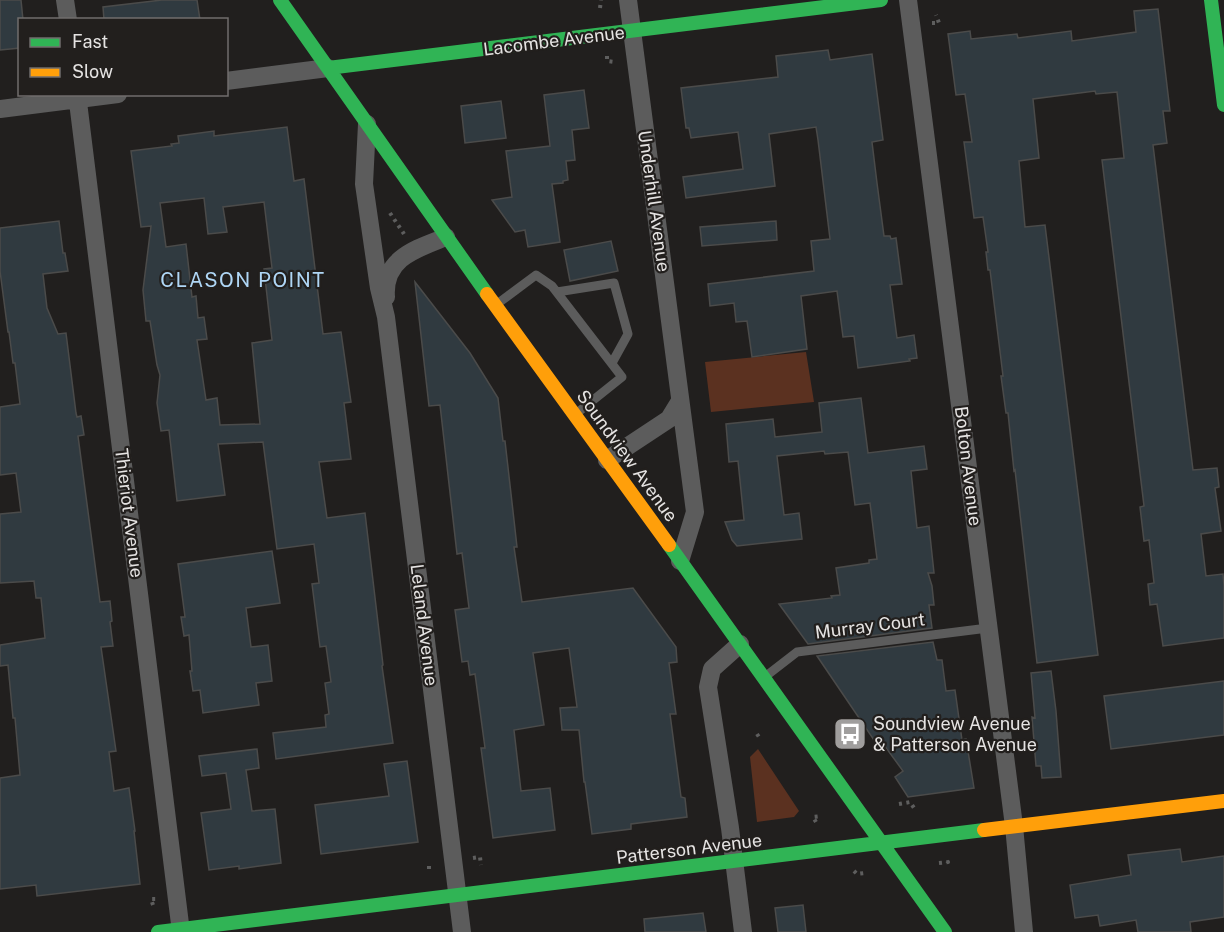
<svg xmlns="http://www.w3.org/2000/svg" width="1224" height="932" viewBox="0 0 1224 932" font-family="'Public Sans',sans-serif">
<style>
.green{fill:#5b3120}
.building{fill:#303a40;stroke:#4b4b4a;stroke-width:1.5;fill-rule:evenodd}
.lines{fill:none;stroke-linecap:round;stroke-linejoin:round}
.path{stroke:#5e5e5e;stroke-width:4;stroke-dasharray:3 4.5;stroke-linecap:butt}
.lane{stroke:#5c5c5c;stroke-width:9}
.street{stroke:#5c5c5c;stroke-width:18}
.fast{stroke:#30b455;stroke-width:14}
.slow{stroke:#ff9f0a;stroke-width:14}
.labels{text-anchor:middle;stroke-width:4.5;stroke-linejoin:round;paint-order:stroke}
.street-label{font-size:18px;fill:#e5e3e2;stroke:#221f1d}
.poi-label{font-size:18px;fill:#e5e3e2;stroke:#221f1d;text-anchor:start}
.neighbourhood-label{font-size:20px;letter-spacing:1.5px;fill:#afd6f5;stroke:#221f1d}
</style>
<rect width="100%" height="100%" fill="#211f1e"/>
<path class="green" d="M806 352 814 402 711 412 705 362Z
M758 749 799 811 794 817 757 822 750 757Z"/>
<path class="building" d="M0 0H21L23 20H20V48L0 50Z
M162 0H197L200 20H104L103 7Z
M1158 9 1170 111H1163L1167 143 1153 145 1193 470 1217 468 1219 487 1215 488 1221 531 1201 534 1206 576 1223 574 1224 586V638L1163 646 1157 604 1150 605 1148 584 1154 583 1149 540 1144 541 1140 507 1144 506 1102 160 1124 158 1117 92 1096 94 1095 91 1033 99 1039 158 1019 161 1025 227 1045 225 1098 655 1037 663 1015 470 1014 471 1008 413H1006L1001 376H1003L990 270H988L986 252H988L983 217 974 218 964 142H972L965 94 956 95 948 34 970 31 971 39 1017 34 1018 38 1071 31 1072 41 1136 32 1134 11Z
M828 50 830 60 872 54 883 140 872 142 877 183 884 236H890L891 239 896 238 902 284 890 285 897 338 914 335 917 358 909 359 910 361 858 368 854 336 843 337 837 291 801 296 807 349 752 357 747 321 736 322 734 303 710 306 708 284 814 271 811 241 830 239 818 140 816 127 769 134 775 186 686 198 683 177 743 169 738 132 691 138 689 128H686L681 88 778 77 776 56Z
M584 90 589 128 572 130 575 160 566 161 568 180 563 181V183L552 184 560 242 528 247 525 230 515 232 492 200 512 197 506 151 550 146 544 95Z
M501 101 506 138 465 143 461 106Z
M287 127 294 181 304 179 323 334 341 332 351 402 344 403 351 459 319 462 327 518 365 513 383 665 382 666 393 743 276 759 273 733 326 727 325 715 329 714 325 683 331 682 326 646 320 647 312 584 319 583 314 544 277 549 263 442 218 444 225 495 177 501 169 430 161 431 157 403 160 375 157 365 150 321H146L143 290 151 226 141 227 131 151 172 146 171 144 179 143 178 136 214 131V136ZM204 198 208 234 227 232 223 207 264 202 272 268 264 269 272 340 252 343 260 424 220 425 217 398 206 400 197 340 207 339 204 317 198 318 196 296 192 297 186 244 166 247 160 203Z
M59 221 63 253H65L68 271 43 274 47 308 58 334 66 333 76 413 77 417 81 416 84 435 78 436 100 602 110 601 112 621 110 622 113 646 101 647 116 751 109 752 114 791 129 788 135 831H134L140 884 37 896 36 885 0 889V778L20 775 15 718H13L8 665 0 666V645L45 638 41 598H36L34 581 0 583V514L21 512 16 473 0 475V407L20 404 15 363H13L9 332H8L0 271V228Z
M776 221 777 240 702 246 700 227Z
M611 241 618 271 570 281 564 250Z
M415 282 470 353 498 398 503 441H505L514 520 517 547H514L522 602 633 588 676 647 677 662 669 663 676 714H670L681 797 685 798 687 817 631 824V829L592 834 585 782H584L579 730H562L560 708 577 707 569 648 533 653 544 725 514 730 521 791 550 788 555 830 493 838 481 748H485L475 674 470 675 468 661 462 662 455 610 469 608 462 553 457 554 440 405 429 406Z
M861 398 868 453 924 446 927 469 911 471 917 528 929 526 934 573H928L932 586 934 605H929L932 628 808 644 779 604 832 598 831 596 840 595 836 568 869 563V560L877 559 870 503 855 505 848 452 825 454 824 451 777 456 784 515 799 513 802 539 737 546 732 540 725 522 744 520 738 461 729 462 726 424 773 419 775 437 822 432 819 403Z
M272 551 280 603 246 608 251 647 268 645 272 681 256 683 259 705 203 713 200 690 193 691 190 671H192L189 635 184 636 181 617H185L178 564Z
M933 642 937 660H942L946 691 955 690 962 740 966 739 974 788 908 797 895 777 903 771 884 745 878 746 817 656Z
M1051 671 1056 711 1061 777 1042 778 1041 766H1036L1032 717 1035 718 1031 673Z
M1224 681V735L1111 749 1104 696Z
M257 749 259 768 246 770 252 811 275 809 281 863 239 869V866L209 870 201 813 231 809 226 773 202 776 199 756Z
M407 761 418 842 321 854 315 805 389 796 384 764Z
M1180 849 1182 862 1224 856V917L1190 922 1191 932H1138L1136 920 1100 926 1098 915 1075 918 1070 885 1131 875 1128 855Z
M803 905 806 932H778L775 908Z
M703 913 706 932H645L644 919Z"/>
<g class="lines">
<path class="path" d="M600 8 601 0
M932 23H939L936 15
M607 56V61L615 62
M390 213 404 234
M757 734 761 740
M899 804 910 802 916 811
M816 822 813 817 822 816
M473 858 480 857 481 865
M939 863 948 862 946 859
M429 869V865L432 864
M854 871 857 874 865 873
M153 905 151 899H156"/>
<path class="lane" d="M557 292 614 283 628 334 612 363
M497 304 536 275 552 286 622 377 577 413
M766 676 797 652 988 628"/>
<path class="street" d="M65 0 68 20
M628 0 695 512 680 561
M908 0 1014 826 1024 932
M226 81 328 68
M77 94 181 932
M0 109 118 94
M367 124 364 184 379 288 386 317 462 932
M386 297C383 258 416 249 446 237
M607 460 669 419 680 401
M740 644 712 669 708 687 730 828 743 932"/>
<path class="fast" d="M280 0 487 294
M1211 0 1224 105
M328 68 881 0
M669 545 945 932
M158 932 984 830"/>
<path class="slow" d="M487 294 669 545
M984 830 1224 801"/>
</g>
<defs>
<g id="bus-square" transform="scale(1.725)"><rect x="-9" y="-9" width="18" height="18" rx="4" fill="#a09e9d" stroke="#221f1d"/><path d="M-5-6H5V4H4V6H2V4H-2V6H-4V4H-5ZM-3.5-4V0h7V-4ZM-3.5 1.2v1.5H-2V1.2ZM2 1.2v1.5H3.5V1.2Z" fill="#fff"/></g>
</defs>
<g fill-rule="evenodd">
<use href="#bus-square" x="850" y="734"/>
</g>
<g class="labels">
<g class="street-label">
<text transform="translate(554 41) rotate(-7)" y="6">Lacombe Avenue</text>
<text transform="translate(654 201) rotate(82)" y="6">Underhill Avenue</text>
<text transform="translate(627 456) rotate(54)" y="6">Soundview Avenue</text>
<text transform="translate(968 466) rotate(83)" y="6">Bolton Avenue</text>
<text transform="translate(129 513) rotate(83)" y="6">Thieriot Avenue</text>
<text transform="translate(424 625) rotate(83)" y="6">Leland Avenue</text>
<text transform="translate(870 626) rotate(-7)" y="6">Murray Court</text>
<text transform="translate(689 849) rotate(-7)" y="6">Patterson Avenue</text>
</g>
<g class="poi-label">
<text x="873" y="730">Soundview Avenue<tspan x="873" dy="21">&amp; Patterson Avenue</tspan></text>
</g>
<g class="neighbourhood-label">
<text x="243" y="287">CLASON POINT</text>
</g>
</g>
<rect x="18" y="18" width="210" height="78" fill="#221f1d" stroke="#706d6c" stroke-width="1.5"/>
<rect x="30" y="38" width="30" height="9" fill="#30b455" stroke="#706d6c" stroke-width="1.5"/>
<text x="72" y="48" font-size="18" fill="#e5e3e2">Fast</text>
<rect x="30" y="68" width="30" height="9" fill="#ff9f0a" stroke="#706d6c" stroke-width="1.5"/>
<text x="72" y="78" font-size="18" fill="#e5e3e2">Slow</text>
</svg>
